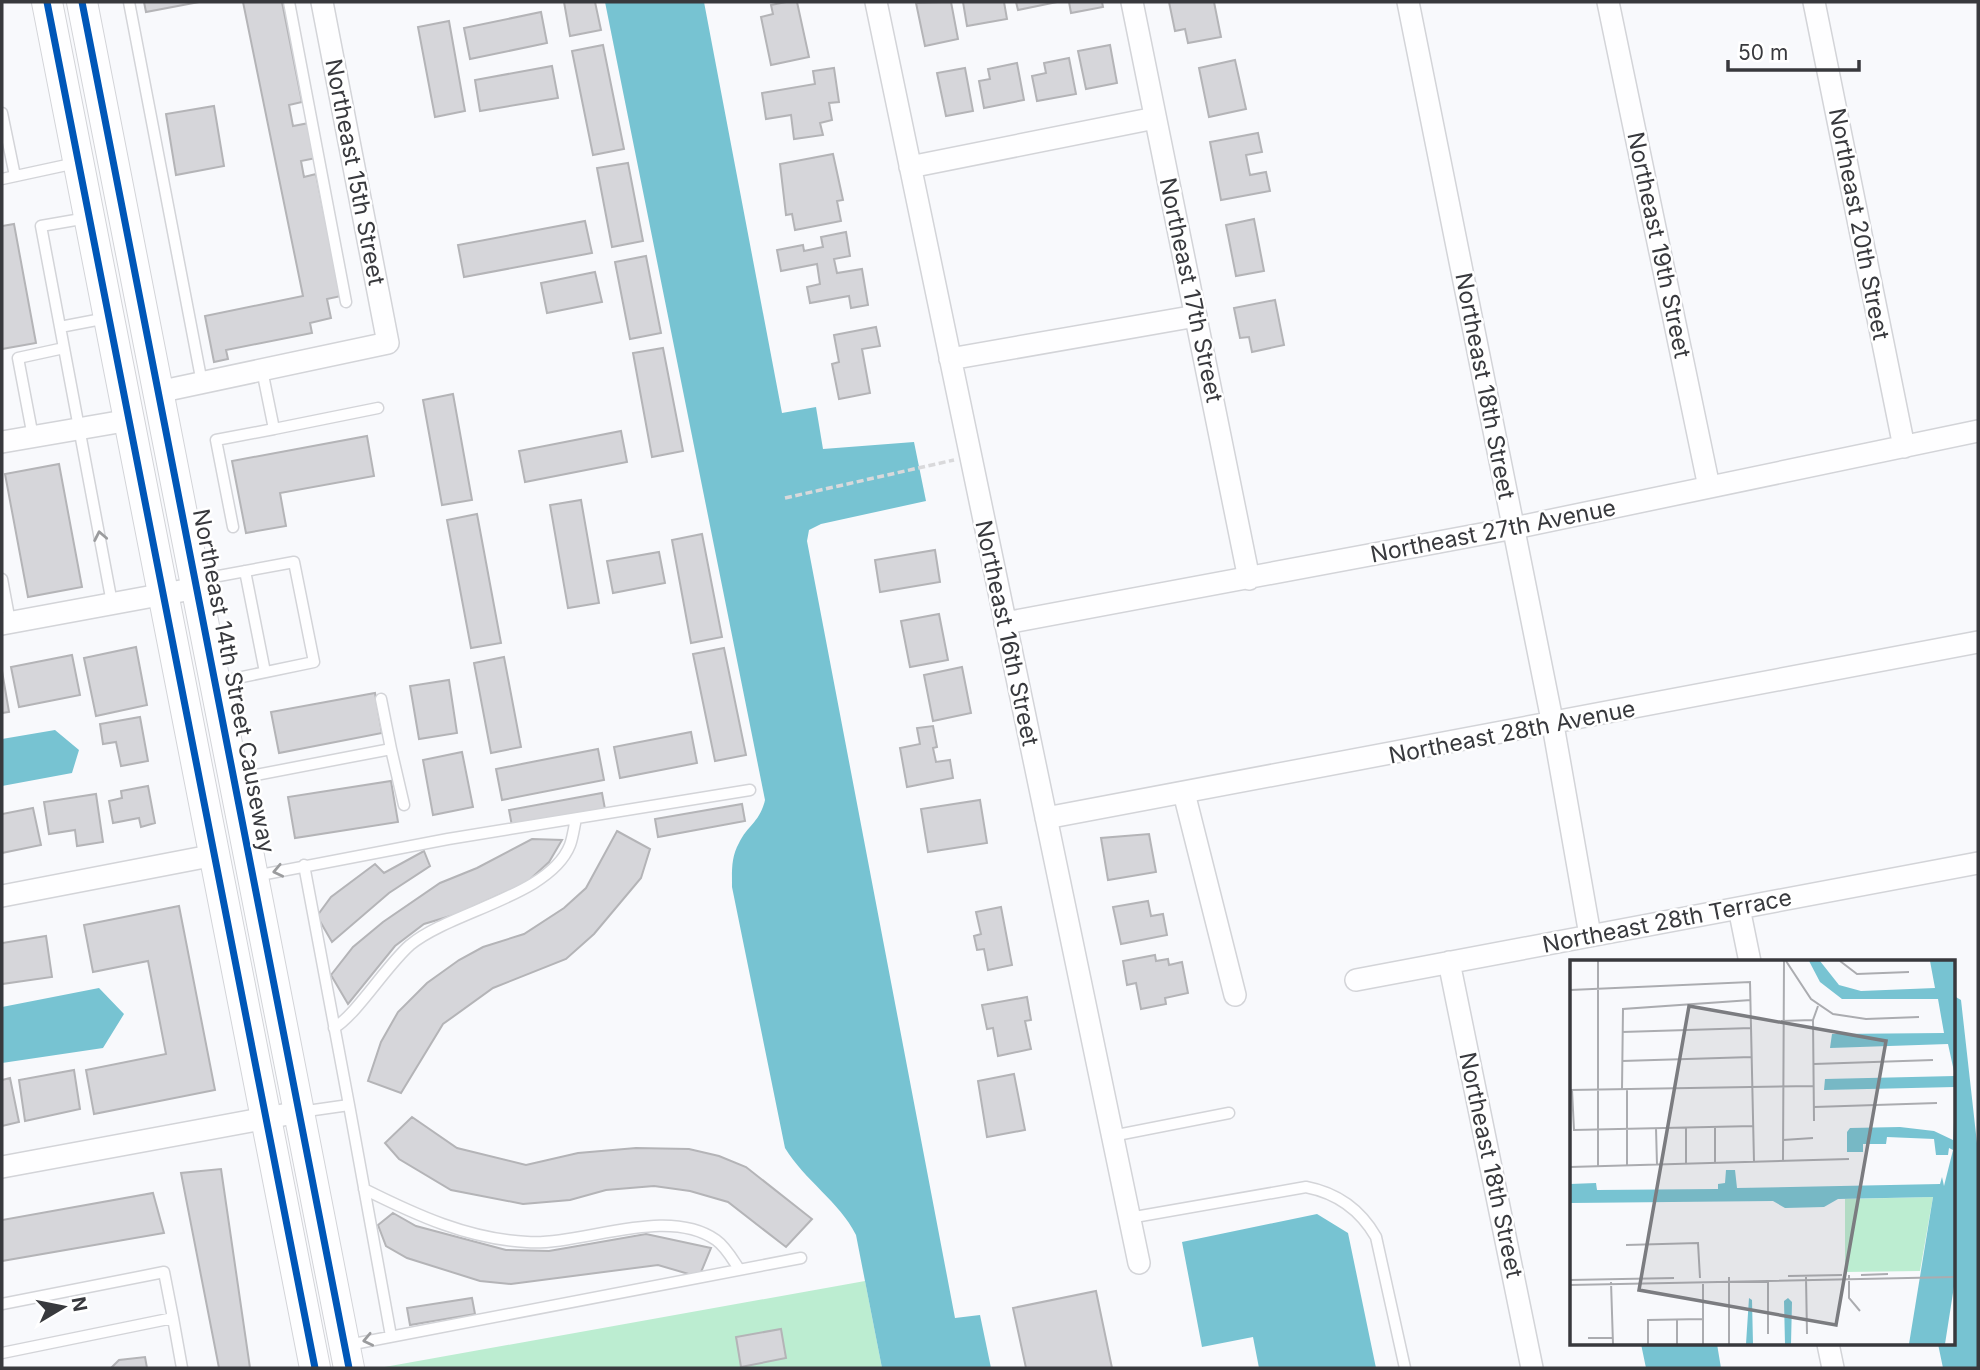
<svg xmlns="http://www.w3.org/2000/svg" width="1980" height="1370" viewBox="0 0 1980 1370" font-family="Inter,sans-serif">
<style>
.green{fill:#bcedd1}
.water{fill:#77c3d2}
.building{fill:#d6d6da;stroke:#b4b4b7;stroke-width:2}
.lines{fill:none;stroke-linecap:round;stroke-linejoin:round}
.service-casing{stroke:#d3d4d8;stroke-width:13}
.minor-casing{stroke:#d3d4d8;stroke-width:24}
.secondary-casing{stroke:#d3d4d8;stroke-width:32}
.path{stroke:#d9d9db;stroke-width:3.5;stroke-dasharray:7 3.5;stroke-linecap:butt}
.service{stroke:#fefeff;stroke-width:10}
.minor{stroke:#fefeff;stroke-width:21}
.secondary{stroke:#fefeff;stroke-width:30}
.cycleway-casing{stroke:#fff;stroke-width:11}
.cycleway{stroke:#0057b8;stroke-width:7}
.oneway{stroke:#9b9c9e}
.labels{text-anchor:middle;stroke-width:5;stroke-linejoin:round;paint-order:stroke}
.street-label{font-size:23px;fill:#38393d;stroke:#fff}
.inset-road{fill:none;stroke:#abacb0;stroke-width:2}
.view{fill:#7b7c80;fill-opacity:0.15;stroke:#7b7c80;stroke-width:3.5}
.inset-edge{fill:none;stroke:#38393d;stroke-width:3.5}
</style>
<rect width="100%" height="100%" fill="#f8f9fc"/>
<path class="green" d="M865 1281 882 1368H379Z"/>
<path class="water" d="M605 2H704L782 413 816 407 823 449 914 442 926 501 821 524 809 530 807 541 955 1318 980 1315 991 1368H882L856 1235C839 1201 805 1181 785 1148L732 887C732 871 731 857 739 843 748 825 760 822 765 800Z
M55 730 79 750 72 773 2 786V739Z
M99 988 124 1014 103 1048 2 1063V1007Z
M1954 996 1961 1000 1978 1152V1368H1943L1938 1344H1954Z
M1317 1214 1348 1233 1376 1368H1259L1253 1337 1202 1347 1182 1242Z
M1641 1344H1717L1721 1368H1646Z"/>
<path class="building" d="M144 2H199L146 12Z
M243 2H282L302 102 289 105 293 126 309 123 316 158 301 161 304 177 316 174 341 296 327 299 331 318 310 323 312 333 226 350 228 359 214 362 205 316 303 296Z
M564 2H595L601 30 570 36Z
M786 2H797L809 57 771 65 761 17 773 14 771 5Z
M951 2 958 39 925 46 916 3Z
M963 2H1004L1007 19 967 26Z
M1016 2H1057L1018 10Z
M1069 2H1102L1103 7 1071 13Z
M1169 2H1214L1221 37 1188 43 1185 29 1175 31Z
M541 12 547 43 470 59 464 28Z
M449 21 465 111 435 117 418 27Z
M603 45 624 149 593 155 572 51Z
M1110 45 1117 83 1086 89 1078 51Z
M1069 58 1076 94 1037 101 1032 76 1046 73 1044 63Z
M1235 60 1246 109 1209 117 1199 68Z
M1017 63 1024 100 984 108 979 81 990 79 988 69Z
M552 66 558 98 480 111 475 80Z
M834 68 839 102 829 103 832 120 820 123 823 135 794 139 791 115 766 119 762 93 815 84 813 71Z
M965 68 973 111 946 116 937 73Z
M214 106 224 166 176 175 166 114Z
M1258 133 1262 152 1246 155 1250 175 1266 172 1270 191 1221 200 1210 142Z
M833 154 843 200 837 201 841 221 795 230 792 214 786 215 780 164Z
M628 163 643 241 612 247 597 168Z
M1254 219 1264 271 1236 276 1226 225Z
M585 221 592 253 464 277 458 245Z
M14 224 36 343 2 349V226Z
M846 232 850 256 834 259 837 273 862 269 868 305 851 308 849 296 810 303 807 287 820 284 817 264 781 271 777 250 803 245 804 251 823 247 821 237Z
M646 256 661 333 630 339 615 262Z
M595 272 602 302 547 313 541 283Z
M1275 300 1284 345 1252 352 1249 337 1240 338 1234 308Z
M876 327 880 346 862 349 870 393 839 399 832 364 839 362 834 335Z
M663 348 683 451 652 457 633 353Z
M453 394 472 500 442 505 423 400Z
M621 431 627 462 525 482 519 451Z
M367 436 374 476 280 493 286 526 246 533 232 461Z
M59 464 82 587 28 597 5 474Z
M581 500 599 603 568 608 550 505Z
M477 514 501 643 471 648 447 520Z
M702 534 722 637 691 643 672 540Z
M935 550 940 582 880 592 875 560Z
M659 552 665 583 613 593 607 561Z
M939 614 948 660 910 667 901 621Z
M136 647 147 705 96 716 84 658Z
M724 648 746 755 715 761 693 654Z
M72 655 80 695 19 707 11 667Z
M504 657 521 747 491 753 474 663Z
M962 667 971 713 933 721 924 675Z
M2 671 9 712 2 713Z
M449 680 457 733 419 739 410 686Z
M375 693 382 733 279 753 271 712Z
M140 717 148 761 121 766 116 742 103 744 100 724Z
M933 726 937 747 933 748 936 762 950 760 953 778 907 787 900 748 920 744 917 728Z
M691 732 697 763 620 778 614 747Z
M598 749 604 780 502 800 496 769Z
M462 752 473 807 433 815 423 760Z
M391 781 398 822 295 838 288 797Z
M148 786 155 823 141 827 139 818 113 823 109 801 122 798 121 791Z
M602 793 605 809 512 826 509 810Z
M96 794 103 842 77 846 75 830 49 834 44 802Z
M980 800 987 843 928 852 921 809Z
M742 804 745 821 658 837 655 819Z
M33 808 41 845 2 853V814Z
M617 831 650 849 641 878 594 934 566 959 493 988 443 1024 401 1093 368 1081 381 1042 398 1012 427 983 459 960 483 947 524 934 564 908 586 888Z
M1149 834 1156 872 1108 880 1101 838Z
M532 839 562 840 549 862 526 883 457 914 424 924 395 946 348 1004 331 975 353 947 383 922 440 883 477 868Z
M424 851 430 866 389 893 332 942 317 916 331 897 375 864 384 873Z
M1148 901 1151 916 1163 914 1167 935 1121 944 1113 907Z
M179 906 215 1090 94 1114 86 1070 166 1054 148 961 93 972 84 925Z
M1001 907 1012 965 988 970 984 949 977 950 974 936 981 934 976 912Z
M46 936 52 977 2 984V943Z
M1155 955 1156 961 1168 959 1169 965 1182 962 1188 993 1165 998 1166 1004 1141 1009 1136 983 1127 985 1123 961Z
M1027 997 1031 1020 1025 1021 1031 1049 998 1056 993 1028 987 1029 982 1005Z
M74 1070 80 1109 25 1121 19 1080Z
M1014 1074 1025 1130 987 1137 978 1081Z
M10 1078 19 1122 2 1126V1080Z
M412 1117 457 1148 526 1165 578 1153 636 1148 689 1149 719 1156 746 1167 812 1219 786 1247 728 1202 690 1191 654 1186 606 1190 570 1200 523 1204 451 1190 399 1159 385 1143Z
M221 1169 250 1368H219L181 1173Z
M153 1193 164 1233 2 1261V1220Z
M393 1213 416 1226 506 1250 549 1251 646 1234 711 1248 699 1277 658 1265 511 1284 480 1281 407 1258 386 1246 378 1225Z
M1096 1291 1112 1368H1026L1013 1308Z
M472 1298 475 1314 410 1325 407 1308Z
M781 1329 786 1358 741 1367 736 1337Z
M145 1357 147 1368H111L119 1360Z"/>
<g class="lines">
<g class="service-casing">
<path id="service" d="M129 2 202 383
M289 2 346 302
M2 113 15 176
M2 179 76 163
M87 218 41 226 112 603
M60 327 107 318
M262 370 274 429 378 408
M33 437 18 358 64 348
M233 527 216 440 274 429
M245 571 265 672
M2 579 10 622
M197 580 294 562 314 662 218 682
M391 749 404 805
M235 779 391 749 381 699
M304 865 349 1105
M255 876 448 839 750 790
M334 1028C357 1014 386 966 410 945 451 911 550 896 570 845 573 837 574 827 576 819
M300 1112 349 1105 391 1336
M1112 1136 1229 1113
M364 1189C416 1215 468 1239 527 1242 582 1246 666 1205 716 1240 726 1247 733 1260 739 1269
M1129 1218 1306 1187C1337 1193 1360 1209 1376 1237L1405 1368
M2 1304 164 1272 173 1318
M348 1345 801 1258
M2 1353 173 1318 182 1368"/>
</g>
<g class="minor-casing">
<path id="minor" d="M876 2 1139 1263
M1132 2 1249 579
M1408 2 1553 725 1590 935
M1608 2 1709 487
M1814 2 1904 447
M910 167 1155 118
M950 359 1196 316
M158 392 388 343 322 2
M2 442 130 420
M1005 623 1514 528 1978 431
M2 624 197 588
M1184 793 1235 995
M1046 818 1978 642
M2 896 215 855
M1739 908 1750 962
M1449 962 1532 1368
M1356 980 1978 863
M2 1167 299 1112
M1828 1344 1833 1368"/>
</g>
<g class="secondary-casing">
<path id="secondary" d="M47 2 315 1368
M82 2 349 1368"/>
</g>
<path class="path" d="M785 498 954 460"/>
<use href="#service" class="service"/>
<use href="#minor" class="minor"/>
<use href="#secondary" class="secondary"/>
<g class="cycleway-casing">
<path id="cycleway" d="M47 2 315 1368
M82 2 349 1368"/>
</g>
<use href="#cycleway" class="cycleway"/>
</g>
<defs><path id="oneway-chevron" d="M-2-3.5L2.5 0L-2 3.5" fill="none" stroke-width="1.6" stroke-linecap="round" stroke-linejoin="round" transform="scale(1.75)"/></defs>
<g class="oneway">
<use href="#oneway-chevron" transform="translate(100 536) rotate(-101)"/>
<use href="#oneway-chevron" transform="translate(278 871) rotate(168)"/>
<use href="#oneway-chevron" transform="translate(368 1340) rotate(168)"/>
</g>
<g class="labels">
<g class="street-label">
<text transform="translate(355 172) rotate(79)" y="8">Northeast 15th Street</text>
<text transform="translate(1859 224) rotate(79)" y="8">Northeast 20th Street</text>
<text transform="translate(1659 245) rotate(78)" y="8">Northeast 19th Street</text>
<text transform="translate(1191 290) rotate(78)" y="8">Northeast 17th Street</text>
<text transform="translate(1485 386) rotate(79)" y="8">Northeast 18th Street</text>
<text transform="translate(1493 531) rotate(-11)" y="8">Northeast 27th Avenue</text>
<text transform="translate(1007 633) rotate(78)" y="8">Northeast 16th Street</text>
<text transform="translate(234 681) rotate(79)" y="8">Northeast 14th Street Causeway</text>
<text transform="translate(1512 732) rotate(-11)" y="8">Northeast 28th Avenue</text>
<text transform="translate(1667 921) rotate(-11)" y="8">Northeast 28th Terrace</text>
<text transform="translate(1491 1165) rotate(78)" y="8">Northeast 18th Street</text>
</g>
</g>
<g transform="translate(1570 960)">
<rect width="385" height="385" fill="#f8f9fc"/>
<path d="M363 237 350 311 275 312V239Z" fill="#bcedd1"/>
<path d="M239 1H250L269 25 291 31 365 28 360 1H385V116L378 84 260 88 262 74 374 73 368 39H272L250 22ZM385 116V127L254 130 255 119ZM385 145V320L375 384H339L363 237 268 239 254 247 215 248 203 241 0 243V224L26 223 27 230 148 229V224L155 223 156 210H165L167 228 370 224 372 217 374 226 383 190 379 188 378 195H366L364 179 317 177 316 184H293V192H277V172L280 168 330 167 364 171 383 180ZM179 338 182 340 183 384H176ZM218 338 222 342 221 384H215L214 341Z" fill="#77c3d2"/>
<path class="inset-road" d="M28 1V206M216 1 241 39 263 54 296 59 349 57M270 1 287 14 339 12M0 30 180 22 184 202M211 61 243 60M52 72 182 68M52 101 182 97M244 104 363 100M0 130 244 126M2 130 4 170 184 166M52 130 53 49 181 40M57 130V206M244 147 367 143M244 161 243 60 248 46M86 168 87 205M116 168V204M213 180 243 178M213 201 214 1M145 203V167M0 207 279 199M56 285 128 283 130 318M279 315V338L290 351M291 315 318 314M218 316 272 315M159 317V384M236 317 237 374M0 320 104 318M198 321V374M41 322 43 384M133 322V384M0 325 385 317M107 359V384M18 378H43M78 384V360L133 359"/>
<path class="view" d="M119 46 316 81 266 365 69 330Z"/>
<rect width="385" height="385" class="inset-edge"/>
</g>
<rect width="1980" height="1370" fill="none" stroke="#38393d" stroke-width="7"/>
<g transform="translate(63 1307) rotate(80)" stroke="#ffffff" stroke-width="5" paint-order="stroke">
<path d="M0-5L12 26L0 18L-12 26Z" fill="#38393d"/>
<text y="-10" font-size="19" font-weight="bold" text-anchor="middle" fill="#38393d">N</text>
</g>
<path d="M1728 60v10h131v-10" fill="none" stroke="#38393d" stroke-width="3.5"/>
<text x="1738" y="60" font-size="21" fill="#38393d" stroke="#ffffff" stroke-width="5" paint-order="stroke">50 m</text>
</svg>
